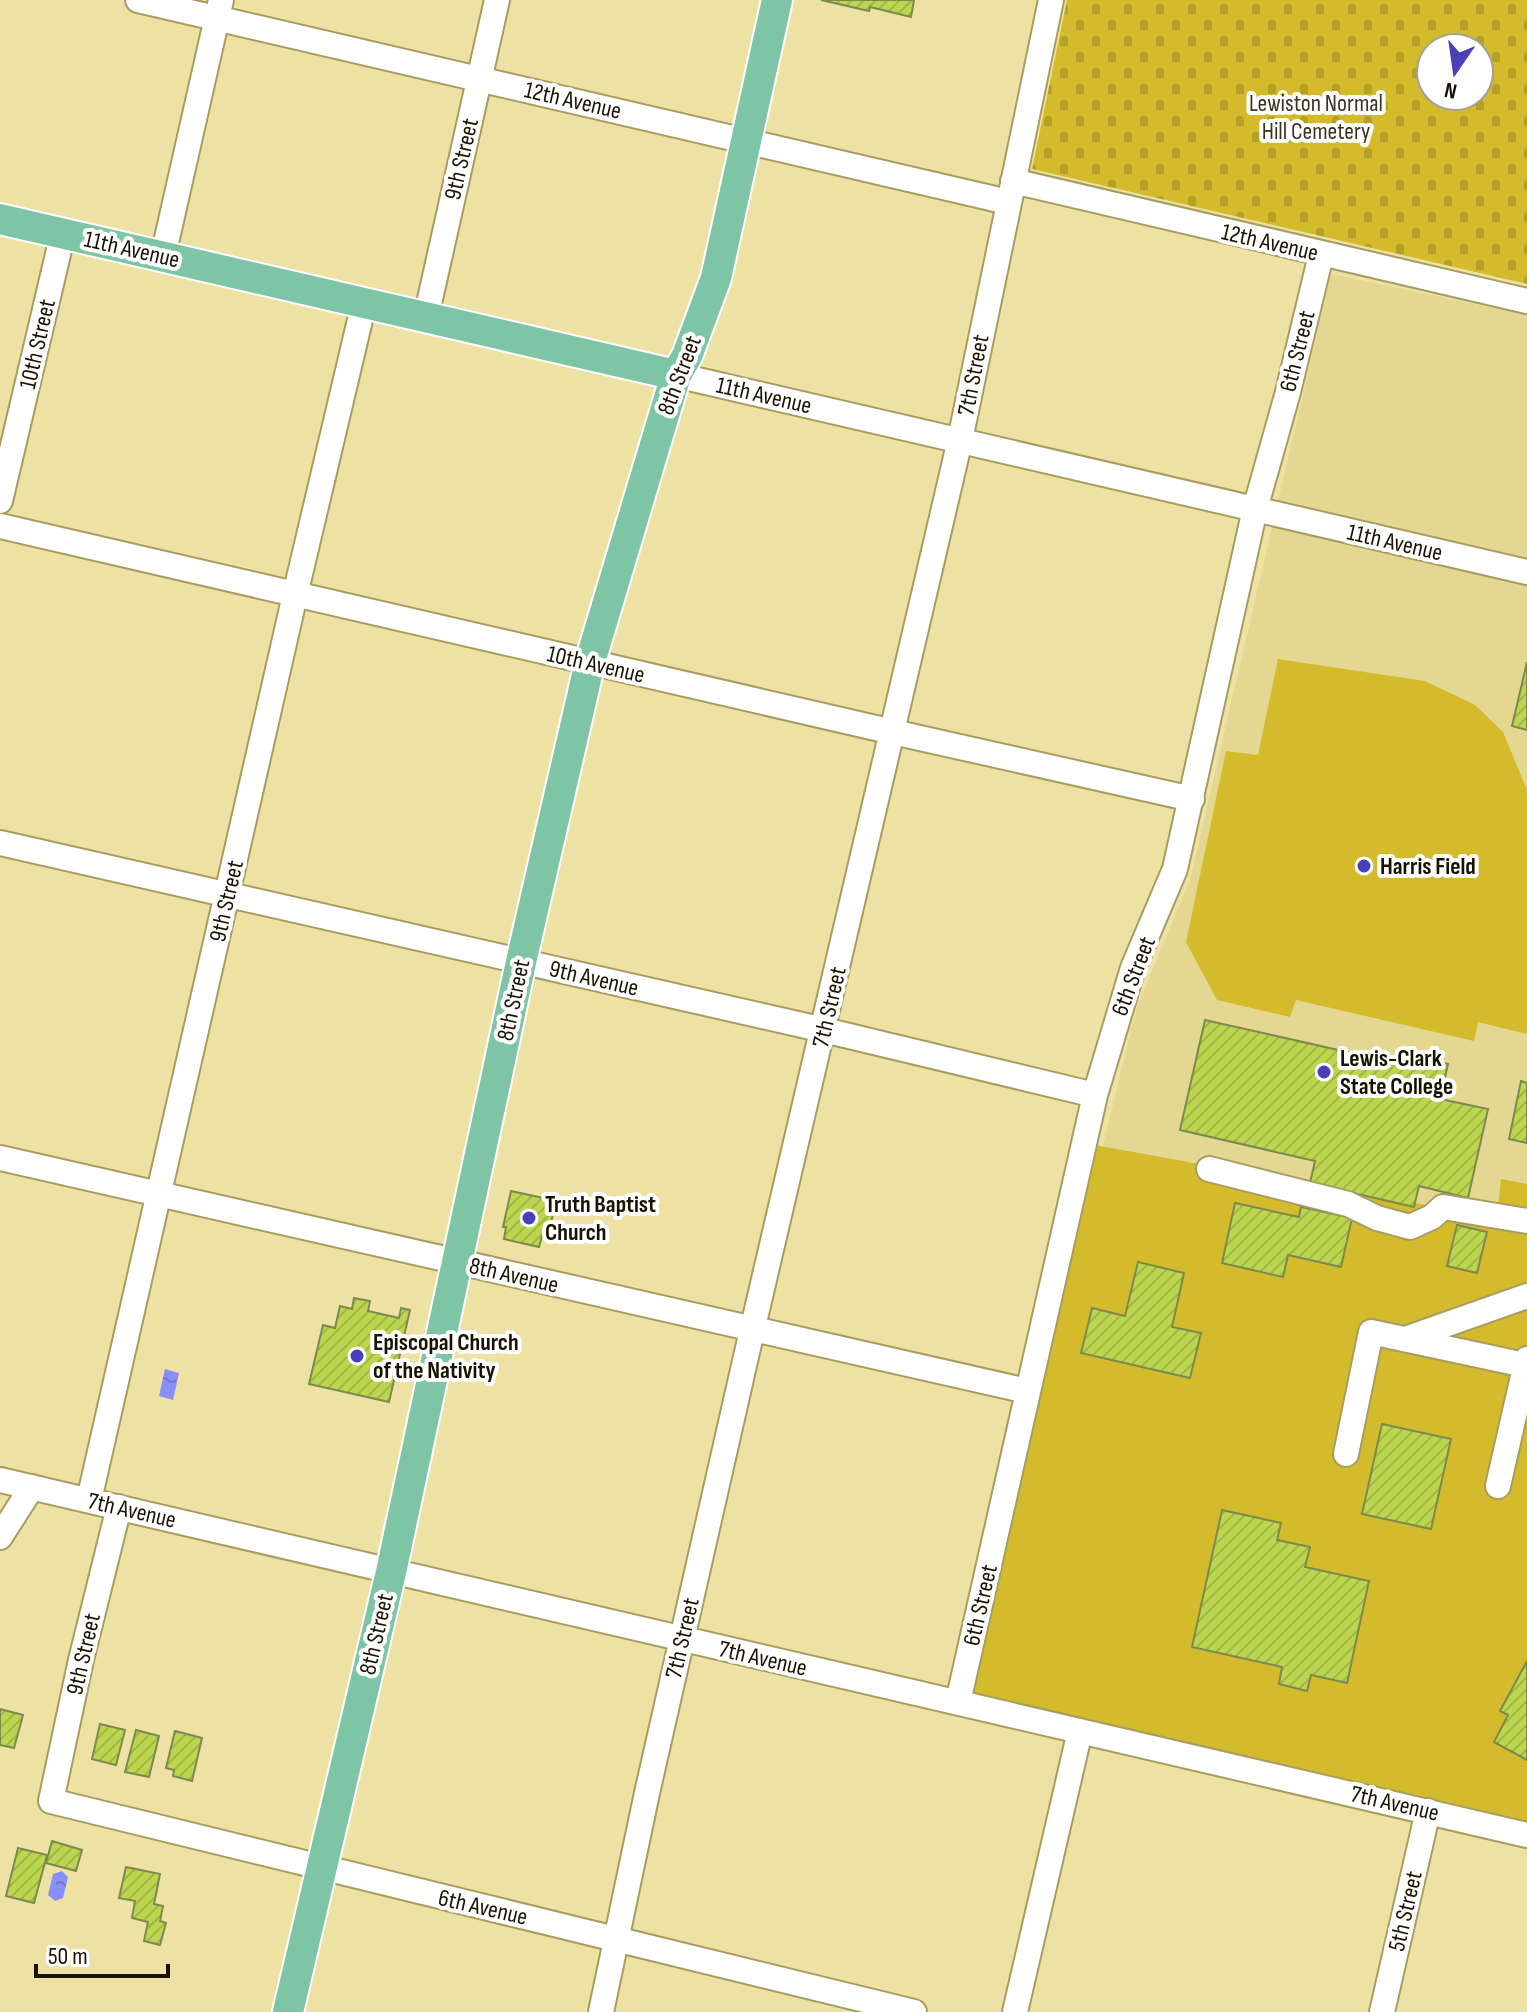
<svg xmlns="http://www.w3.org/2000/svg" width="1527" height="2012" viewBox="0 0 1527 2012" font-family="'Sofia Sans Condensed',sans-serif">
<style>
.built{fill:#e4d792}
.grass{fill:#d3bb2b}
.cemetery{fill:url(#cemetery-stones);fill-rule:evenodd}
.water{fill:url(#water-ripples)}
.building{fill:url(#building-hatch);stroke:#7c8950;stroke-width:2}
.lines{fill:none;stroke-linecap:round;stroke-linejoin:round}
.minor-casing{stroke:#a89d61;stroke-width:28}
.major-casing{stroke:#fff;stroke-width:34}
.minor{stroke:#fff;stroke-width:24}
.major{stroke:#7ec5a6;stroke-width:30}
.poi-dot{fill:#4740b7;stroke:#fff;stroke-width:3}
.labels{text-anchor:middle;stroke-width:8;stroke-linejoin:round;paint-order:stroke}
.street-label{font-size:24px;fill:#181300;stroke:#fff}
.park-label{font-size:24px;fill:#39341d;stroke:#fff}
.poi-label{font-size:24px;font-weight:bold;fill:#181300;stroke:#fff;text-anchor:start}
</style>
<defs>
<pattern id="cemetery-stones" width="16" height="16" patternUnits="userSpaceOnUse" patternTransform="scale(2)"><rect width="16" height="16" fill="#d3bb2b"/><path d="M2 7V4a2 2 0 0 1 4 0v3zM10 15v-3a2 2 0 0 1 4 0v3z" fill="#b4a025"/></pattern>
<pattern id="water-ripples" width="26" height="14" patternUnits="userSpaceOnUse" patternTransform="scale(2)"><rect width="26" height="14" fill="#898ffe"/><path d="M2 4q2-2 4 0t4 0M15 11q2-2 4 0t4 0" fill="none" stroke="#6f74cb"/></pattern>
<pattern id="building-hatch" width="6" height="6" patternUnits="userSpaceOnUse" patternTransform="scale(2)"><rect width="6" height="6" fill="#bdd64f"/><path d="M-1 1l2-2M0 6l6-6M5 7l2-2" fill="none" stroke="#a2b743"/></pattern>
</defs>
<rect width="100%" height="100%" fill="#ede2a3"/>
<path class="built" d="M1331 274 1527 315V1817L1053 1371 1105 1137 1137 1007 1190 880Z"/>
<path class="grass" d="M1278 659 1425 681 1475 705 1503 732 1527 790V1034L1478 1022 1474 1041 1296 1000 1290 1017 1217 1000 1186 942 1226 751 1258 755Z
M1084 1143 1497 1218 1501 1179 1527 1184V1836L958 1702Z"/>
<path class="cemetery" d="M1067 0H1527V284L1032 169ZM1431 48H1479V96H1431Z"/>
<path class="water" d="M165 1369 179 1373 173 1400 159 1396Z
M62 1871 68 1877 63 1898 55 1901 48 1895 53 1874Z"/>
<path class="building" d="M821 0H914L911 17 870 7 869 11Z
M1527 662V730L1512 726Z
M1205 1020 1405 1065 1408 1054 1448 1064 1440 1099 1488 1109 1468 1198 1419 1186 1414 1207 1310 1183 1315 1161 1180 1130Z
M1521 1081 1527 1083V1143L1509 1139Z
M511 1191 553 1200 551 1208 554 1209 548 1237 542 1236 539 1247 504 1239 506 1227H503Z
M1235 1203 1299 1217 1301 1207 1352 1218 1341 1267 1288 1255 1283 1277 1222 1263Z
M1457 1225 1487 1232 1477 1273 1447 1266Z
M1138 1262 1184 1273 1172 1327 1201 1333 1190 1378 1081 1353 1092 1308 1125 1316Z
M354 1298 370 1301 368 1311 399 1318 401 1308 410 1310 389 1402 309 1384 323 1325 335 1328 340 1306 352 1309Z
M1382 1424 1451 1439 1431 1529 1362 1514Z
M1222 1510 1281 1523 1277 1540 1310 1547 1305 1567 1369 1581 1347 1683 1311 1675 1307 1691 1279 1684 1282 1667 1192 1647Z
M1527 1661V1760L1494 1742 1508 1715 1500 1711Z
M0 1709 23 1715 14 1748 0 1745Z
M100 1724 125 1730 116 1765 92 1759Z
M136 1730 159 1736 149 1777 125 1772Z
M175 1731 202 1738 192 1781 173 1776 174 1770 166 1768Z
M52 1841 82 1850 76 1871 46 1863Z
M18 1848 47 1855 34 1903 6 1896Z
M126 1867 160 1874 154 1904 163 1906 160 1921 166 1923 160 1945 144 1941 148 1922 132 1918 135 1901 119 1898Z"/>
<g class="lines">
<g class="minor-casing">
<path id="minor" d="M138 0 1008 202
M1013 181 1527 301
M163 256 221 0
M426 317 497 0
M676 375 1527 572
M0 501 63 233
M0 526 893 732 1192 799
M0 843 824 1030 1095 1095
M0 1158 1027 1391
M1209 1169 1348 1204 1377 1218 1410 1227 1432 1217 1443 1207 1527 1221
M1405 1339 1527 1296
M1346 1454 1371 1332 1525 1365
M0 1480 1527 1835
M1498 1486 1527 1359
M89 1500 295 595 364 303
M119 1507 81 1660 51 1801 914 2012
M0 1537 32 1487
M958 1702 1095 1095 1133 968 1175 869 1255 509 1288 392 1321 255
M601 2012 647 1793 745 1361 960 440 1051 0
M1015 2012 1080 1731
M1382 2012 1428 1811"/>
</g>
<g class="major-casing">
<path id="major" d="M0 219 676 375
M288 2012 391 1572 521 962 590 662 676 375 687 356 716 278 777 0"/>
</g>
<use href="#minor" class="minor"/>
<use href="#major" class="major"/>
</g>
<g class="poi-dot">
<circle cx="1364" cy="866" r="8"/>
<circle cx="1324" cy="1072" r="8"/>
<circle cx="529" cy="1218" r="8"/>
<circle cx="357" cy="1356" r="8"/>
</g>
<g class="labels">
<g class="street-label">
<text transform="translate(573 100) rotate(13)" y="8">12th Avenue</text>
<text transform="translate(461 159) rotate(-77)" y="8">9th Street</text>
<text transform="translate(1270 242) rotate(13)" y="8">12th Avenue</text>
<text transform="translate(132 249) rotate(13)" y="8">11th Avenue</text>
<text transform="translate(37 344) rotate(-77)" y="8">10th Street</text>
<text transform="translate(1297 351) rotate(-76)" y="8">6th Street</text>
<text transform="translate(679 375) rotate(-69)" y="8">8th Street</text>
<text transform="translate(973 375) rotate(-79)" y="8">7th Street</text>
<text transform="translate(764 395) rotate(13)" y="8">11th Avenue</text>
<text transform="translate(1395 542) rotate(13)" y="8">11th Avenue</text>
<text transform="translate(596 664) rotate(13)" y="8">10th Avenue</text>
<text transform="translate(226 901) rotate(-77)" y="8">9th Street</text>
<text transform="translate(1133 976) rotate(-69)" y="8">6th Street</text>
<text transform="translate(594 978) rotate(13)" y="8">9th Avenue</text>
<text transform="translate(513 1000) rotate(-78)" y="8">8th Street</text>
<text transform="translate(829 1007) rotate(-77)" y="8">7th Street</text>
<text transform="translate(514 1275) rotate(13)" y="8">8th Avenue</text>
<text transform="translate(132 1510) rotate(13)" y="8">7th Avenue</text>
<text transform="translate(980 1605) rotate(-77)" y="8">6th Street</text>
<text transform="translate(376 1634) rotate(-77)" y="8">8th Street</text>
<text transform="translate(682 1638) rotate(-77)" y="8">7th Street</text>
<text transform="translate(83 1654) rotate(-77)" y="8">9th Street</text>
<text transform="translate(763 1658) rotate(13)" y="8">7th Avenue</text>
<text transform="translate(1395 1803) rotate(13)" y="8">7th Avenue</text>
<text transform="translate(483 1907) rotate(13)" y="8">6th Avenue</text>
<text transform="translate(1405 1911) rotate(-77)" y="8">5th Street</text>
</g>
<g class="park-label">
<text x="1316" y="111">Lewiston Normal<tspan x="1316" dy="28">Hill Cemetery</tspan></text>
</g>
<g class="poi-label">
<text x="1380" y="874">Harris Field</text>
<text x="1340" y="1066">Lewis-Clark<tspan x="1340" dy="28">State College</tspan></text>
<text x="545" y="1212">Truth Baptist<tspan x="545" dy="28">Church</tspan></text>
<text x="373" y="1350">Episcopal Church<tspan x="373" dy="28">of the Nativity</tspan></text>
</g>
</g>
<g transform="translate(1455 72) rotate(193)"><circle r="38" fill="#ffffff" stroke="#a3a199" stroke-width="2"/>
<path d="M0-6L14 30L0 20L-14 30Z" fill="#4740b7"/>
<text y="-12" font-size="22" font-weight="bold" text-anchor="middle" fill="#181300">N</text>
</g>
<path d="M36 1964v12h132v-12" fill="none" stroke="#181300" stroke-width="4"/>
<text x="48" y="1964" font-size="24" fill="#181300" stroke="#ffffff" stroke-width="6" paint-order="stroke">50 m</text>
</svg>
